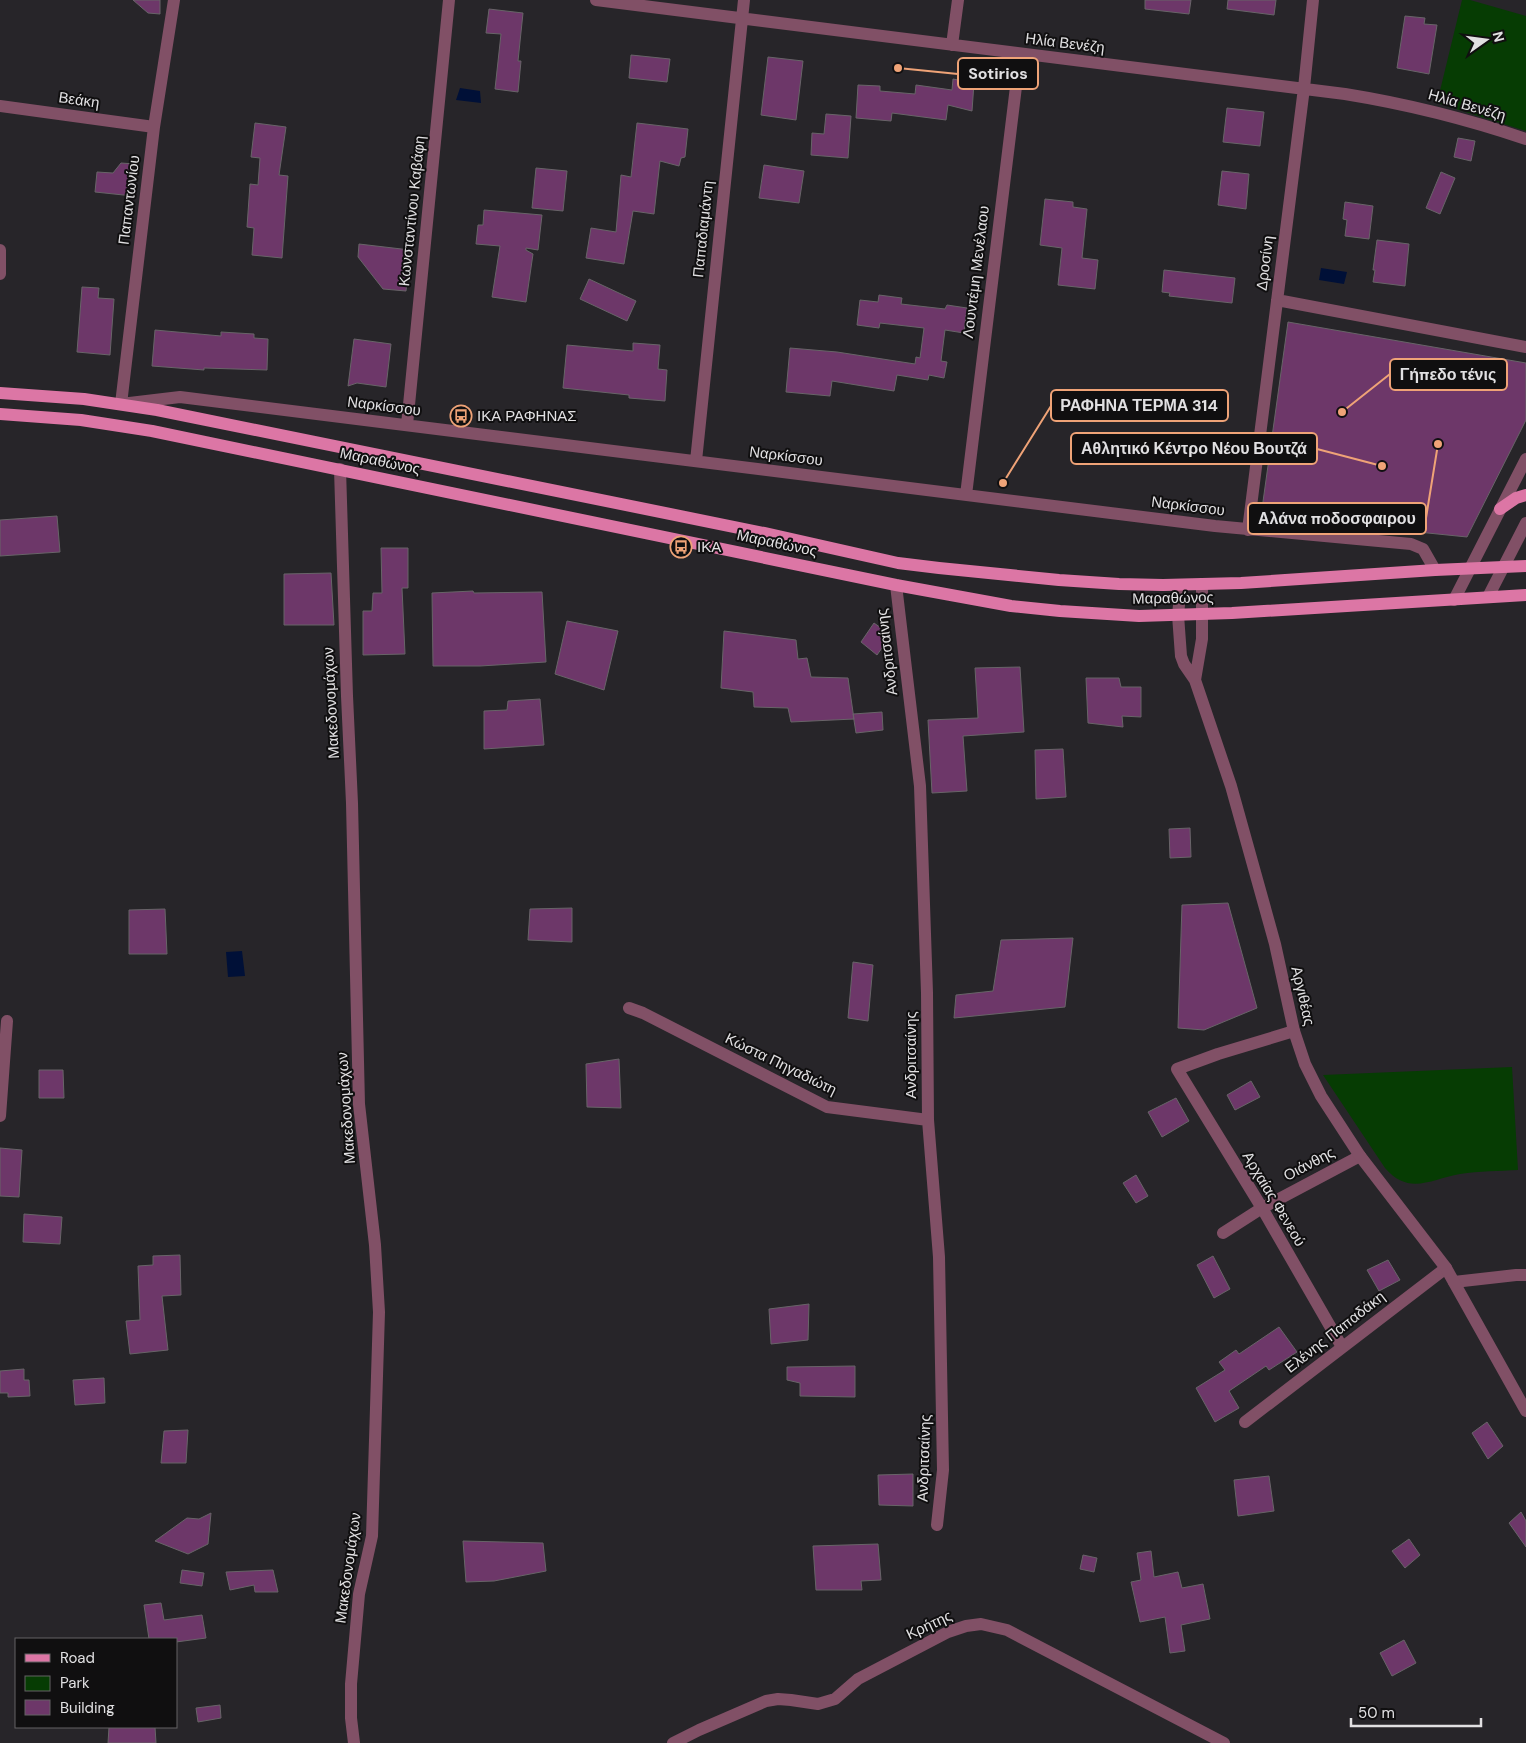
<svg xmlns="http://www.w3.org/2000/svg" width="1526" height="1743" viewBox="0 0 1526 1743" font-family="'DM Sans',sans-serif">
<style>
.green{fill:#063c03}
.water{fill:#001037}
.building{fill:#6d3769;stroke:#686468}
.lines{fill:none;stroke-linecap:round;stroke-linejoin:round}
.minor{stroke:#815066;stroke-width:12}
.tertiary{stroke:#815066;stroke-width:12}
.primary{stroke:#dc76a5;stroke-width:12}
.labels{text-anchor:middle;stroke-width:4;stroke-linejoin:round;paint-order:stroke}
.street-label{font-size:15px;fill:#e1e0e2;stroke:#100f10}
.poi-label{font-size:15px;fill:#e1e0e2;stroke:#100f10;text-anchor:start}
.leader{fill:none;stroke:#efa377;stroke-width:2}
.callout-dot{fill:#efa377;stroke:#100f10;stroke-width:2}
.callout{fill:#100f10;stroke:#efa377;stroke-width:2}
.callout-label{font-size:16px;text-anchor:middle;font-weight:bold;fill:#e1e0e2}
</style>
<rect width="100%" height="100%" fill="#272529"/>
<path class="green" d="M1462 0H1470L1526 16V131L1437 103Z
M1512 1067 1518 1170C1499 1171 1479 1171 1460 1174 1431 1179 1409 1196 1385 1168L1323 1075Z"/>
<path class="water" d="M460 88 480 91 481 103 456 100Z
M1321 268 1347 272 1344 284 1319 280Z
M242 951 245 976 228 977 226 952Z"/>
<path class="building" d="M133 0H160V14L148 13Z
M1145 0H1191L1189 14 1145 9Z
M1228 0H1276L1274 15 1227 9Z
M489 9 523 13 518 61H521L518 92 495 89 501 34 486 33Z
M1405 16 1425 18 1424 24 1437 25 1429 74 1397 68Z
M631 55 670 59 667 82 629 78Z
M768 57 803 61 796 120 761 115Z
M953 79 974 83 972 111 948 105 946 120 892 113 891 121 856 118 858 85 880 86V91L915 94 916 85 952 90Z
M1227 108 1264 112 1260 146 1223 142Z
M826 114 851 116 848 158 811 155 812 133 824 134Z
M255 123 286 127 279 175 288 176 282 258 252 255 254 228 247 227 250 184 258 185 260 158 251 157Z
M637 123 688 129 685 157 681 158 679 166 660 161 654 214 633 211 624 264 586 258 591 228 616 232 621 175 631 177Z
M1458 138 1475 141 1471 161 1454 157Z
M121 163 135 164 133 196 95 192 97 172 113 173Z
M764 165 804 171 799 203 759 198Z
M536 168 567 171 563 211 532 208Z
M1222 171 1249 174 1246 209 1218 205Z
M1441 172 1455 178 1440 214 1426 208Z
M1045 199 1073 202V207L1087 209 1082 258 1098 260 1095 289 1058 285 1062 248 1040 245Z
M1345 202 1373 206 1369 239 1345 236 1347 220 1343 219Z
M484 210 542 215 538 250 526 248V250L533 254 526 302 492 297 500 246 476 244 478 225H483Z
M1377 240 1409 244 1405 286 1373 282 1375 270H1373Z
M359 244 410 250 406 291 383 289 358 257Z
M1164 270 1235 278 1232 303 1169 296 1170 293 1162 292Z
M589 279 636 301 627 321 580 299Z
M82 287 99 288 98 298 114 299 110 355 77 352Z
M879 295 902 298 901 304 945 309 947 305 967 308 964 333 945 330 941 361 947 362 944 378 929 375 928 380 897 375 894 391 832 381 830 396 786 392 790 348 837 352 915 364 916 357 920 358 924 328 880 323 879 328 857 325 860 300 878 302Z
M1288 322 1526 363V420L1467 537 1261 516Z
M155 330 221 336V332L254 334V338L268 339 267 370 204 368V370L152 366Z
M354 339 391 344 386 387 357 383 348 386Z
M633 343 660 345 658 369 667 370 665 401 629 398V395L563 388 567 345 633 351Z
M57 516 60 552 0 556V520Z
M381 548H408V588H402L405 654 363 655V611H372L373 593H382Z
M331 573 334 625H284V574Z
M473 591 474 593 542 592 546 662 480 666H433L432 593Z
M567 621 618 631 604 690 555 674Z
M874 623 891 635 877 655 861 642Z
M724 631 796 640 798 659 807 658 811 677 848 678 854 719 791 722 788 708 754 707 753 692 721 688Z
M1020 667 1024 732 963 736 967 791 932 793 928 720 978 718 975 668Z
M1086 678H1119L1121 687H1141V717L1122 716 1123 727 1088 723Z
M540 699 544 745 484 749V711L507 710 508 701Z
M882 712 883 730 856 733 853 714Z
M1063 749 1066 797 1036 799 1035 750Z
M1190 828 1191 857 1170 858 1169 829Z
M1228 903 1257 1008 1204 1030 1178 1028 1182 905Z
M572 908V942L528 940 530 909Z
M165 909 167 954H129V910Z
M1073 938 1065 1007 954 1018 956 995 993 991 1001 940Z
M853 962 873 965 868 1021 848 1018Z
M619 1059 621 1108 587 1107 586 1064Z
M39 1070H63L64 1098H39Z
M1251 1081 1260 1097 1235 1110 1227 1095Z
M1176 1098 1189 1121 1162 1137 1148 1112Z
M0 1148 22 1150 19 1197 0 1196Z
M1136 1175 1148 1196 1136 1203 1123 1183Z
M24 1214 62 1217 60 1244 23 1242Z
M180 1255 181 1295 162 1296 168 1350 130 1354 126 1321 140 1320 138 1266 153 1265V1256Z
M1213 1256 1230 1289 1214 1298 1197 1265Z
M1388 1260 1400 1280 1379 1291 1367 1270Z
M809 1304 808 1340 771 1344 769 1309Z
M1279 1327 1297 1352 1269 1370 1266 1366 1229 1391 1239 1408 1215 1422 1196 1388 1225 1370 1219 1362 1236 1350 1239 1354Z
M855 1366V1397L800 1396V1383L787 1380V1367Z
M24 1369V1380H29L30 1396 8 1397V1393H0V1371Z
M104 1378 105 1403 75 1405 73 1380Z
M1487 1422 1503 1446 1488 1459 1472 1433Z
M188 1430 186 1463H161L164 1431Z
M913 1474V1506L879 1505 878 1475Z
M1269 1476 1274 1511 1238 1516 1234 1480Z
M1521 1512 1526 1521V1547L1509 1523Z
M211 1513 208 1544 188 1554 155 1541 187 1518 199 1519Z
M1409 1539 1420 1555 1405 1568 1392 1551Z
M463 1541 543 1543 546 1571 494 1581 466 1582Z
M878 1544 881 1580 861 1581 862 1590H816L813 1546Z
M1151 1551 1154 1577 1178 1572 1182 1588 1203 1584 1210 1619 1181 1625 1185 1651 1170 1653 1165 1617 1140 1622 1131 1582 1141 1580 1137 1553Z
M1083 1555 1097 1558 1094 1572 1080 1569Z
M182 1570 204 1573 202 1586 180 1583Z
M273 1570 278 1592H255L254 1585 230 1590 226 1572Z
M161 1603 164 1620 202 1615 206 1638 176 1642V1639H149L144 1605Z
M1404 1640 1416 1663 1392 1676 1380 1653Z
M220 1705 221 1718 198 1722 196 1708Z
M109 1727H155L156 1743H108Z"/>
<g class="lines">
<path class="minor" d="M174 0 154 127 121 404 180 397 1215 526 1411 544 1423 549 1435 570
M596 0 1345 94C1407 104 1467 119 1526 139
M952 45 958 0
M0 106 154 127
M0 250V274
M1277 300 1526 347
M407 425 449 0
M696 461 744 0
M340 469 347 696 352 803 359 1104 375 1245 379 1312 372 1536 359 1594 351 1684V1718L354 1743
M966 495 1020 54
M1248 530 1304 88 1313 0
M896 585 920 786 927 993 928 1120 939 1257 943 1470 937 1525
M629 1008 643 1013 827 1107 928 1120
M1294 1031 1218 1054 1177 1069 1262 1208 1342 1347
M0 1116 7 1021
M1223 1233 1262 1208 1360 1156
M1454 1282 1516 1275H1526
M1245 1422 1446 1268
M673 1743 699 1730 766 1701 778 1699 791 1700 818 1704 835 1699 858 1679 948 1632 966 1626 981 1624 1007 1630 1224 1743"/>
<path class="tertiary" d="M1181 585 1178 615 1181 656 1184 664 1195 680 1231 786 1275 944 1294 1031 1305 1064 1321 1096 1360 1156 1446 1268 1526 1411
M1488 597 1526 523
M1454 600 1526 459
M1195 680 1202 639V584"/>
<path class="primary" d="M0 393 84 399 157 410 764 533 898 563 939 568 1059 580 1119 584 1163 585 1241 583 1435 570 1526 566
M0 414 81 420 152 431 896 585 1011 606 1060 611 1139 616 1232 613 1526 595
M1500 509 1516 498 1526 495"/>
</g>
<defs>
<g id="bus-ring" transform="scale(1.125)"><circle r="9.5" fill="#100f10" stroke="#efa377" stroke-width="1.5"/><path d="M-5-6H5V4H4V6H2V4H-2V6H-4V4H-5ZM-3.5-4V0h7V-4ZM-3.5 1.2v1.5H-2V1.2ZM2 1.2v1.5H3.5V1.2Z" fill="#efa377"/></g>
</defs>
<g fill-rule="evenodd">
<use href="#bus-ring" x="461" y="416"/>
<use href="#bus-ring" x="681" y="547"/>
</g>
<g class="labels">
<g class="street-label">
<text transform="translate(1065 43) rotate(7)" y="5">Ηλία Βενέζη</text>
<text transform="translate(79 100) rotate(8)" y="5">Βεάκη</text>
<text transform="translate(1467 105) rotate(16)" y="5">Ηλία Βενέζη</text>
<text transform="translate(129 200) rotate(-83)" y="5">Παπαντωνίου</text>
<text transform="translate(412 211) rotate(-84)" y="5">Κωνσταντίνου Καβάφη</text>
<text transform="translate(703 229) rotate(-84)" y="5">Παπαδιαμάντη</text>
<text transform="translate(1265 263) rotate(-83)" y="5">Δροσίνη</text>
<text transform="translate(976 272) rotate(-83)" y="5">Λουντέμη Μενέλαου</text>
<text transform="translate(384 406) rotate(7)" y="5">Ναρκίσσου</text>
<text transform="translate(786 456) rotate(7)" y="5">Ναρκίσσου</text>
<text transform="translate(380 461) rotate(12)" y="5">Μαραθώνος</text>
<text transform="translate(1188 506) rotate(7)" y="5">Ναρκίσσου</text>
<text transform="translate(777 543) rotate(12)" y="5">Μαραθώνος</text>
<text transform="translate(1173 598) rotate(-1)" y="5">Μαραθώνος</text>
<text transform="translate(887 652) rotate(-97)" y="5">Ανδριτσαίνης</text>
<text transform="translate(331 703) rotate(-93)" y="5">Μακεδονομάχων</text>
<text transform="translate(1303 996) rotate(77)" y="5">Αργιθέας</text>
<text transform="translate(911 1055) rotate(-90)" y="5">Ανδριτσαίνης</text>
<text transform="translate(781 1064) rotate(26)" y="5">Κώστα Πηγαδιώτη</text>
<text transform="translate(346 1108) rotate(-94)" y="5">Μακεδονομάχων</text>
<text transform="translate(1309 1164) rotate(-28)" y="5">Οιάνθης</text>
<text transform="translate(1274 1199) rotate(59)" y="5">Αρχαίας Φενεού</text>
<text transform="translate(1335 1332) rotate(-38)" y="5">Ελένης Παπαδάκη</text>
<text transform="translate(924 1458) rotate(-88)" y="5">Ανδριτσαίνης</text>
<text transform="translate(348 1568) rotate(-82)" y="5">Μακεδονομάχων</text>
<text transform="translate(929 1625) rotate(-25)" y="5">Κρήτης</text>
</g>
<g class="poi-label">
<text x="477" y="421">ΙΚΑ ΡΑΦΗΝΑΣ</text>
<text x="697" y="552">ΙΚΑ</text>
</g>
</g>
<path class="leader" d="M898 68L958 74M1342 412L1390 374M1003 483L1051 406M1382 466L1317 449M1438 444L1426 518"/>
<g class="callout-dot">
<circle cx="898" cy="68" r="5"/>
<circle cx="1342" cy="412" r="5"/>
<circle cx="1003" cy="483" r="5"/>
<circle cx="1382" cy="466" r="5"/>
<circle cx="1438" cy="444" r="5"/>
</g>
<g class="callout">
<rect x="958" y="58" width="80" height="31" rx="5"/>
<rect x="1390" y="359" width="117" height="31" rx="5"/>
<rect x="1051" y="390" width="177" height="31" rx="5"/>
<rect x="1071" y="433" width="246" height="31" rx="5"/>
<rect x="1248" y="503" width="178" height="31" rx="5"/>
</g>
<g class="callout-label">
<text x="998" y="79">Sotirios</text>
<text x="1448" y="380">Γήπεδο τένις</text>
<text x="1139" y="411">ΡΑΦΗΝΑ ΤΕΡΜΑ 314</text>
<text x="1194" y="454">Αθλητικό Κέντρο Νέου Βουτζά</text>
<text x="1337" y="524">Αλάνα ποδοσφαιρου</text>
</g>
<rect x="15" y="1638" width="162" height="90" fill="#100f10" stroke="#646364"/>
<rect x="25" y="1654" width="25" height="8" fill="#dc76a5" stroke="#646364"/>
<text x="60" y="1663" font-size="15" fill="#e1e0e2">Road</text>
<rect x="25" y="1676" width="25" height="15" fill="#063c03" stroke="#646364"/>
<text x="60" y="1688" font-size="15" fill="#e1e0e2">Park</text>
<rect x="25" y="1700" width="25" height="15" fill="#6d3769" stroke="#646364"/>
<text x="60" y="1713" font-size="15" fill="#e1e0e2">Building</text>
<g transform="translate(1486 40) rotate(76)" stroke="#100f10" stroke-width="4" paint-order="stroke">
<path d="M0-4L9 19L0 12L-9 19Z" fill="#e1e0e2"/>
<text y="-8" font-size="14" font-weight="bold" text-anchor="middle" fill="#e1e0e2">N</text>
</g>
<path d="M1351 1718v8h130v-8" fill="none" stroke="#e1e0e2" stroke-width="2.5"/>
<text x="1358" y="1718" font-size="15" fill="#e1e0e2" stroke="#100f10" stroke-width="4" paint-order="stroke">50 m</text>
</svg>
